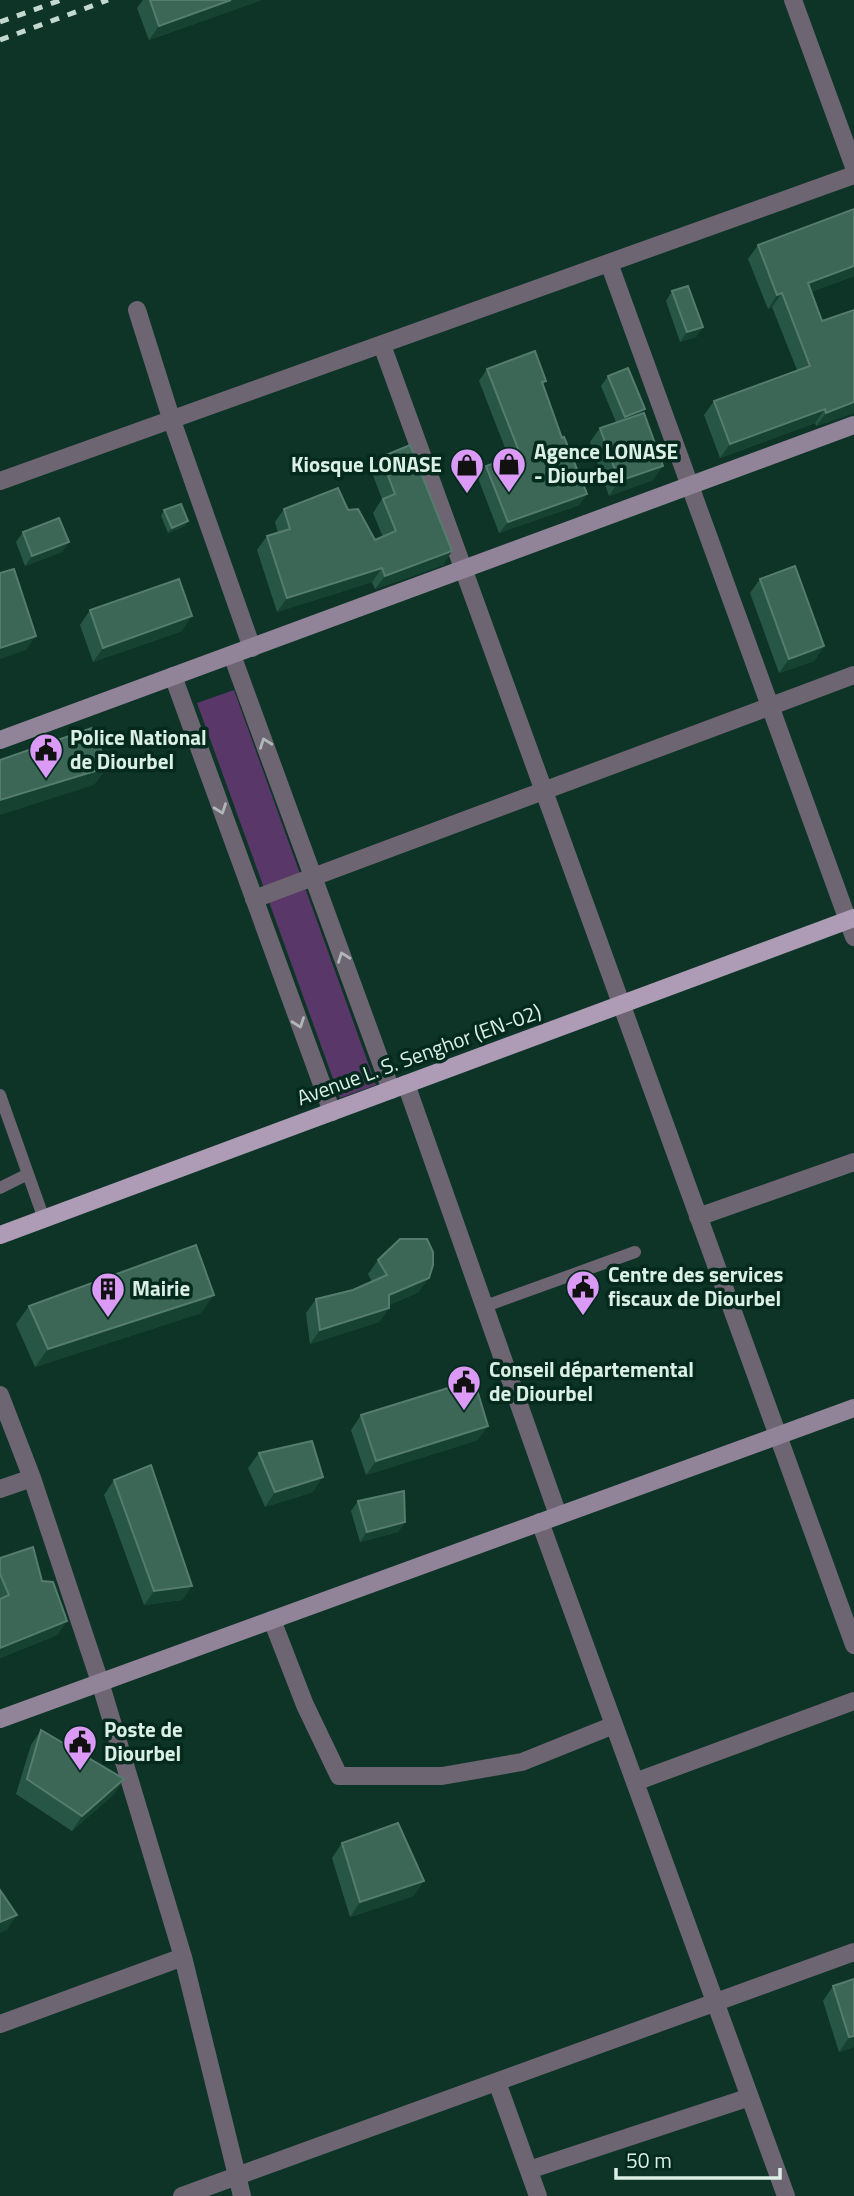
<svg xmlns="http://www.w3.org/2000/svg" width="854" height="2196" viewBox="0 0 854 2196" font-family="'Titillium Web',sans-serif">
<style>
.green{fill:#593768}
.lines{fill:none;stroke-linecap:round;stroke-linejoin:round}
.lane{stroke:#6d6571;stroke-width:12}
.street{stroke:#6d6571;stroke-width:18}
.secondary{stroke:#928498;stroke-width:18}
.primary{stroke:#ae9cb6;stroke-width:18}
.rail{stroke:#c3d9d0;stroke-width:5;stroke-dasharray:9 9;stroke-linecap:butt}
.wall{fill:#285646}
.shaded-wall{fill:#164232}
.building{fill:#3c6757;stroke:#557c6e;stroke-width:2}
.oneway{stroke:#afb8b7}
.labels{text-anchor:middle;stroke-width:7;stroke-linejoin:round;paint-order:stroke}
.poi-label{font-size:21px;font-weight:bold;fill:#dbefe6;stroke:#032a1d;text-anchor:start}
.street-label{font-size:21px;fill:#dbefe6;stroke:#032a1d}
</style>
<rect width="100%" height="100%" fill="#0e3427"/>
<path class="green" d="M234 690 376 1085 340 1098 197 703Z"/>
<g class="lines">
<path class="lane" d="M0 1095 44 1219
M0 1188 28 1174
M483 1307 635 1252"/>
<path class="street" d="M793 0 854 167
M609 263 854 937
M137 310 171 418 252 648
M382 345 854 1645
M0 481 854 175
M232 655 391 1090
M173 676 332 1112
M254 899 854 675
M406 1084 558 1515
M698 1217 854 1162
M0 1395 32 1478 100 1682 183 1957 242 2196
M0 1489 32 1478
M540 1522 786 2196
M272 1620 305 1705 339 1776H442L522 1762 614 1725
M635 1782 854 1701
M0 2024 183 1957
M497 2082 538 2196
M529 2170 750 2097
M182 2196 854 1952"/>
<path class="secondary" d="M0 740 854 425
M0 1719 854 1408"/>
<path class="primary" d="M0 1235 854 918"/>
<path class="rail" d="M0 22 61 0
M0 40 108 0"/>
</g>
<path class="wall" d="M143 0H262L149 40 137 8Z
M854 209V276L811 292 822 321 854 310V413L816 426 815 423 720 458 704 415 714 401 797 370 772 307 768 309 748 259 758 245Z
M672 291 703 327 696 337 680 342 666 301Z
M487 369 546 381 543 385 562 438 587 494 579 505 499 533 478 478 486 466 509 458 479 381Z
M608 376 645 409 642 413 653 480 609 496 590 442 600 428 616 422 601 386Z
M381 457 452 551 443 565 375 589 372 582 277 612 257 550 267 536 278 533 275 522 284 509 348 510 375 540 383 537 373 513 382 499 371 470Z
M164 510 185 526 168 533 161 516Z
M23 532 69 542 62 552 25 566 16 542Z
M760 579 824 646 814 661 779 673 750 593Z
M90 610 182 631 93 662 80 625Z
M378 1260 419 1292 389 1305V1308L379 1322 310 1344 306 1313 316 1299 353 1290 372 1282 368 1274Z
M29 1306 201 1313 35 1367 16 1324Z
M361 1415 478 1440 366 1475 351 1430Z
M259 1453 313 1492 265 1507 248 1468Z
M114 1480 192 1586 182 1600 144 1605 104 1495Z
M358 1501 405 1522 398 1532 360 1542 351 1511Z
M0 1558 42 1581 67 1621 57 1635 0 1658Z
M41 1730 124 1779 114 1794 72 1831 16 1794 31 1745Z
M342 1843 414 1896 350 1917 332 1858Z
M854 1979V2047L839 2052 823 2001 833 1986Z"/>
<path class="shaded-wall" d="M231 0H262L149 40 159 26Z
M854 266V276L798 297 808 283Z
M782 293 772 307 768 309 777 295Z
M703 327 696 337 680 342 687 332Z
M854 402V413L816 426 826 413Z
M645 409 638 419 618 427 625 417Z
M825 409 815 423 720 458 730 444Z
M663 466 653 480 609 496 619 481Z
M587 494 579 505 499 533 508 522Z
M188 521 185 526 168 533 172 528Z
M69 542 62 552 25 566 32 556Z
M452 551 443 565 375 589 385 576Z
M382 568 372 582 277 612 287 598Z
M192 616 182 631 93 662 103 648Z
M36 636 26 650 0 659V648Z
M824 646 814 661 779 673 789 659Z
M108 767 94 785 0 815V800Z
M429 1278 419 1292 379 1309 389 1295Z
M214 1295 201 1313 35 1367 48 1349Z
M389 1308 379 1322 310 1344 320 1330Z
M488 1426 478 1440 366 1475 376 1461Z
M323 1477 313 1492 265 1507 275 1492Z
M405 1522 398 1532 360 1542 367 1532Z
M192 1586 182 1600 144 1605 154 1591Z
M67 1621 57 1635 0 1658V1648Z
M124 1779 114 1794 72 1831 82 1816Z
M424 1881 414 1896 350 1917 360 1902Z
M17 1915 7 1930 0 1933V1922Z
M854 2036V2047L839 2052 849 2037Z"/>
<path class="building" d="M150 0H231L159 26Z
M854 209V266L808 283 822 321 854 310V402L826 413 825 409 730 444 714 401 810 366 782 293 777 295 758 245Z
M688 286 703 327 687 332 672 291Z
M535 351 546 381 542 382 562 438 564 437 587 494 508 522 486 466 520 454 487 369Z
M628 368 645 409 625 417 608 376Z
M644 413 663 466 619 481 600 428Z
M410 445 452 551 385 576 382 568 287 598 267 536 290 529 284 509 338 488 348 510 358 509 375 540 396 531 383 499 395 494 381 457Z
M181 504 188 521 172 528 164 510Z
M59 518 69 542 32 556 23 532Z
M795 566 824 646 789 659 760 579Z
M14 569 36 636 0 648V573Z
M179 579 192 616 103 648 90 610Z
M92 728 108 767 0 800V760Z
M400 1239H427L433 1252V1265L429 1278 389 1295V1308L320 1330 316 1299 353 1290 387 1275 378 1260Z
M196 1245 214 1295 48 1349 29 1306Z
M474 1380 488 1426 376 1461 361 1415Z
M312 1441 323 1477 275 1492 259 1453Z
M151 1465 192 1586 154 1591 114 1480Z
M404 1491 405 1522 367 1532 358 1501Z
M33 1547 42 1581 53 1582 67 1621 0 1648V1599L9 1595 0 1574V1558Z
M41 1730 124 1779 82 1816 27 1779Z
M398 1823 424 1881 360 1902 342 1843Z
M0 1890 17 1915 0 1922Z
M854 1979V2036L849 2037 833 1986Z"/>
<defs><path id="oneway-chevron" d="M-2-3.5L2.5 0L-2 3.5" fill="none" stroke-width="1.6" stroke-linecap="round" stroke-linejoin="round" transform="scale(1.75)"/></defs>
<g class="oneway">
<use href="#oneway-chevron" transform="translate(265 743) rotate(-110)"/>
<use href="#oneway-chevron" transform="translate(221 809) rotate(70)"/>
<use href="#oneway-chevron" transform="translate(343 957) rotate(-110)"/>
<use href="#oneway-chevron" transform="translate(299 1023) rotate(70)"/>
</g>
<defs>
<g id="shop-pin" transform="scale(1.75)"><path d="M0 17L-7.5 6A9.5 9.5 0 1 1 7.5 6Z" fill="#da9af6" stroke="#032a1d"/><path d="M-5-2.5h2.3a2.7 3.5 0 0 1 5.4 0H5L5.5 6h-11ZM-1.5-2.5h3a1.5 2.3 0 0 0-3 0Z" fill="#111"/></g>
<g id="civic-pin" transform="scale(1.75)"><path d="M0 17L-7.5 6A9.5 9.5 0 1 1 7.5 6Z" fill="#da9af6" stroke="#032a1d"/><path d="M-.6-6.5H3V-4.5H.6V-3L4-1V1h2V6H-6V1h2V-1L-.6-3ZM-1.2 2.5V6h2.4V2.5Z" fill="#111"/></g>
<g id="building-pin" transform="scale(1.75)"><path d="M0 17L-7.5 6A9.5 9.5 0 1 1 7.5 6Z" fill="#da9af6" stroke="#032a1d"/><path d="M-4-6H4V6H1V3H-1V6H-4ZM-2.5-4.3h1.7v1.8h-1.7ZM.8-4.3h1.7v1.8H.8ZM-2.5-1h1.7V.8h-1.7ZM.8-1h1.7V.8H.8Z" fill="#111"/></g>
</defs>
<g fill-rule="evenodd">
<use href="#shop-pin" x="509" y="464"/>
<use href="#shop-pin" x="467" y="465"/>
<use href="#civic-pin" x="46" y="750"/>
<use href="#civic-pin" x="583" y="1287"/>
<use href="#building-pin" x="108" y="1289"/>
<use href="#civic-pin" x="464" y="1382"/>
<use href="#civic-pin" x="80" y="1742"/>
</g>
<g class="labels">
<g class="poi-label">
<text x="534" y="459">Agence LONASE<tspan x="534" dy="24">- Diourbel</tspan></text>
<text x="442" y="472" text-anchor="end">Kiosque LONASE</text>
<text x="70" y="745">Police National<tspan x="70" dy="24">de Diourbel</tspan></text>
<text x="608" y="1282">Centre des services<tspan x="608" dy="24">fiscaux de Diourbel</tspan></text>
<text x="132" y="1296">Mairie</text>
<text x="489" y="1377">Conseil départemental<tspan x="489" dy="24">de Diourbel</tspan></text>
<text x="104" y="1737">Poste de<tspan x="104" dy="24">Diourbel</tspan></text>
</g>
<g class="street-label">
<text transform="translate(419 1055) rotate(-20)" y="7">Avenue L. S. Senghor (EN-02)</text>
</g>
</g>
<path d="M616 2168v10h164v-10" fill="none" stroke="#dbefe6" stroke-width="3.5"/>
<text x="626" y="2168" font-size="21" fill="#dbefe6" stroke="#032a1d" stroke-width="5" paint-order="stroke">50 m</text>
</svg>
